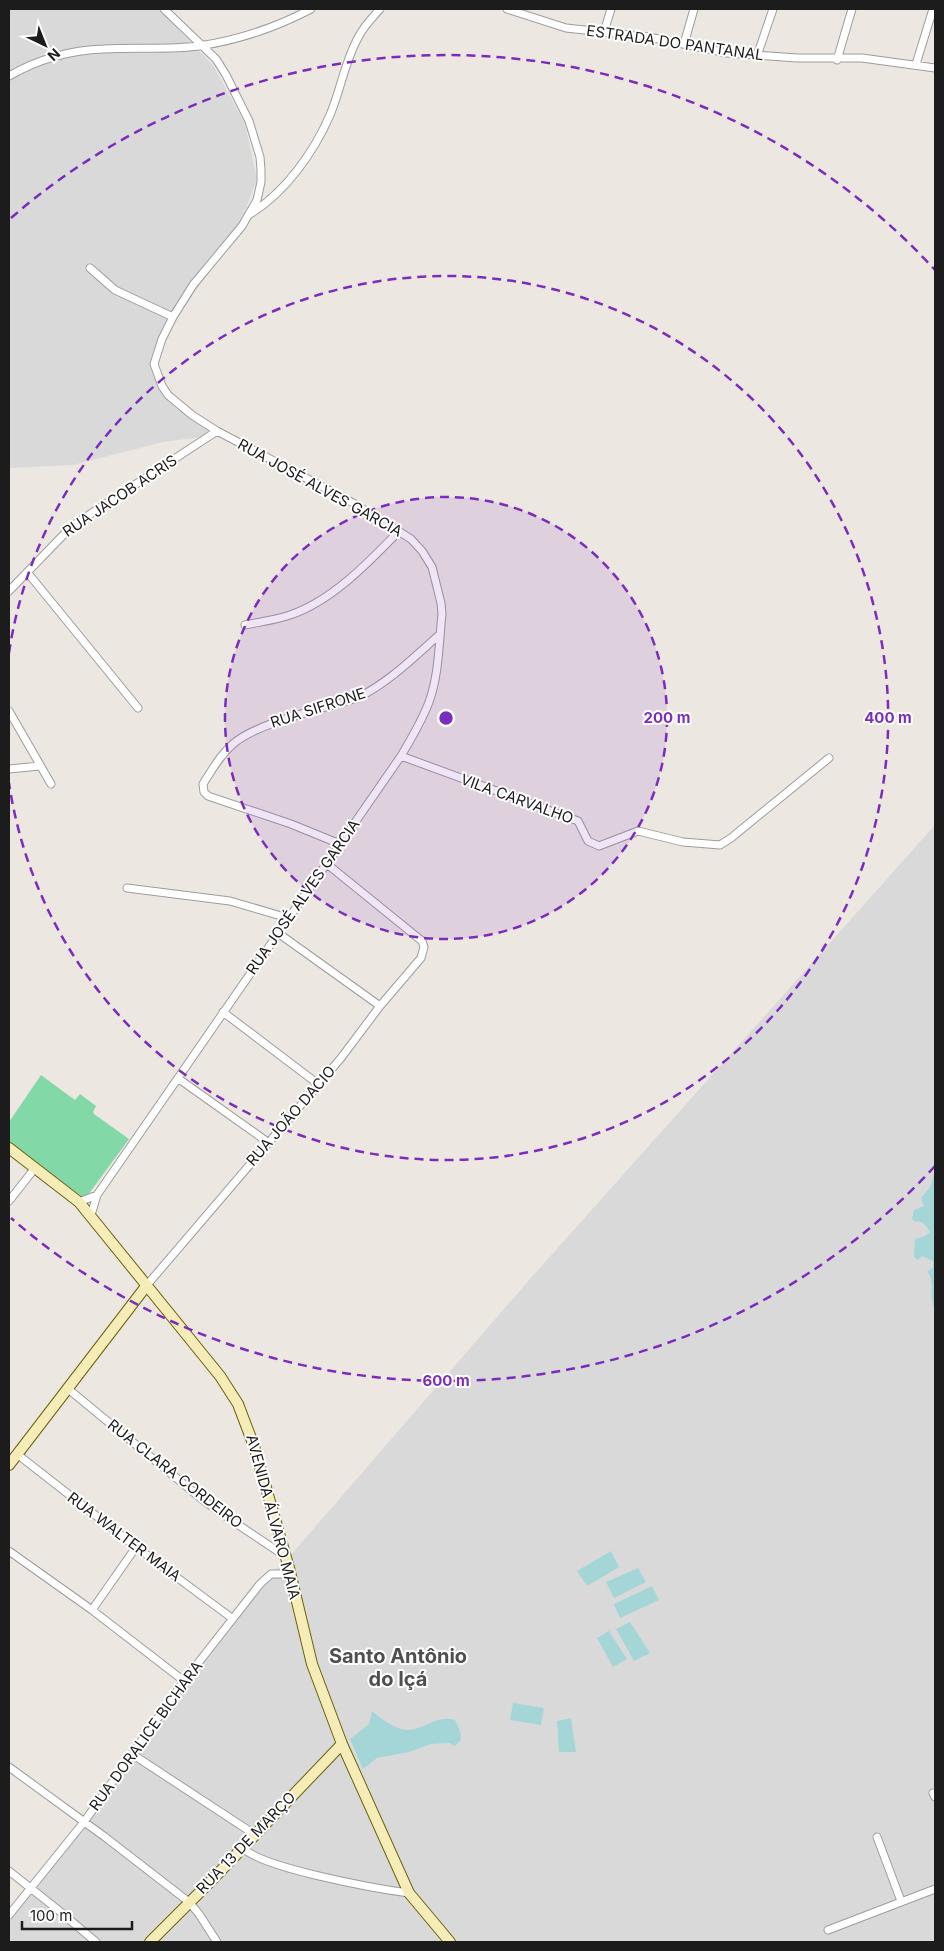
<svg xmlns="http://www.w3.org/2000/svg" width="944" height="1951" viewBox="0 0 944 1951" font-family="Inter,sans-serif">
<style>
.residential{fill:#dad9d9}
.pitch{fill:#83d8a7}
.water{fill:#a4d6d8}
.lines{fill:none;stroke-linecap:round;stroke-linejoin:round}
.street-casing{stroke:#9d9d9d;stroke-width:9}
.secondary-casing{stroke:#6b620b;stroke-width:12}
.street{stroke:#fff;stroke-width:7}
.secondary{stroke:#f5ecb7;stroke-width:10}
.ring{fill:none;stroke:#7b2cbf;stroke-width:2.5;stroke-dasharray:9 6}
.labels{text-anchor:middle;stroke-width:4;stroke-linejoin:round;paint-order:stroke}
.street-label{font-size:15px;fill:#1c1c1c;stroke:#fff}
.district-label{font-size:20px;font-weight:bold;fill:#4f4f4f;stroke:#fff}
.centre{fill:#7b2cbf;stroke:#fff;stroke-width:2.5}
.ring-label{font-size:15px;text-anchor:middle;font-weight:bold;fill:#7b2cbf;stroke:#fff;stroke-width:4;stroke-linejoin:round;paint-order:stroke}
</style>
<rect width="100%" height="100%" fill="#ede7e2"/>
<path class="residential" d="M9 9H159L213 65 245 124 257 179 237 232 167 332 156 374 170 403 218 435 163 442 73 465 9 468Z
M935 825V1942H9V1921L28 1892 133 1751 269 1574 283 1564 530 1279Z"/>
<path class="pitch" d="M41 1075 75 1100 80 1094 96 1106 93 1112 94 1114 129 1139 88 1195 83 1197 9 1143V1122Z"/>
<path class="water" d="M935 1172V1309C928 1298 936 1282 927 1271L933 1268V1261L922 1256 918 1260 914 1257 915 1239 925 1236 930 1232C926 1226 923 1220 915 1222L912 1219 914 1210 924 1206 921 1198 930 1187Z
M611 1551 619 1567 587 1586 577 1571Z
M638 1568 646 1582 614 1598 606 1582Z
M652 1586 659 1600 620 1618 614 1604Z
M630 1622 650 1653 634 1661 616 1629Z
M609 1631 627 1659 613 1667 597 1638Z
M513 1703 544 1708 541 1725 510 1720Z
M372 1711C382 1719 393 1728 406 1730 422 1731 437 1714 455 1720L460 1731 461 1740 455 1746 449 1743 431 1744 409 1752 377 1758 363 1769 350 1739 369 1724Z
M571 1718 576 1752H559L557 1721Z"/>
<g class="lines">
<g class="street-casing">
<path id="street" d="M507 9 566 28 649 37 727 53 797 58H862L935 68
M604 32 611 9
M684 44 694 9
M757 56 773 9
M837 60 852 9
M916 64 933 9
M9 76C37 60 71 50 104 49 136 47 167 50 199 46 238 40 277 27 311 9
M250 214C285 193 314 152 330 115 341 89 345 60 359 36 364 26 373 17 380 9
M90 268 115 290 173 317
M27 572 138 708
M9 591 72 526 217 431
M245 625C259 622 276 620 290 615 332 601 369 562 399 531
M9 711 51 784
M401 756 578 821 588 841 599 846 638 831 683 842 720 845 731 838 829 758
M9 769 40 766
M340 844 291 824 208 796 204 792 203 784C212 770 220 755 233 744 258 722 323 709 357 698 388 683 413 658 439 635
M127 888 230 901 288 918
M278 933 380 1006
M223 1012 318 1084
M179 1079 269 1143
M9 1201 35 1168
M79 1202 97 1195
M91 1215 97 1195 401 756C411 739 422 721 429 702 439 675 439 642 442 614L441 603 432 567 422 551 411 539 355 504 217 431 192 415 168 395 162 386 154 364 162 339 173 317 193 285 242 226 257 200 261 182V170L260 157 249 121 226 75 216 59 164 9
M147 1285 341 1058 380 1006 421 958 424 947 422 941 327 864
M67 1388 203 1500 231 1520 285 1556
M17 1454 136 1547 233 1619
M9 1551 92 1610 184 1681
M92 1610 136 1547
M132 1754 254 1834
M9 1767 105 1837 189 1902 199 1914 217 1942
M933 1793 935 1797
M877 1837 901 1901
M242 1847C260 1868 378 1889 409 1893
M9 1871 57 1909 96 1942
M9 1915 84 1822 184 1681 260 1584 271 1574H290
M828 1930 935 1889"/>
</g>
<g class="secondary-casing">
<path id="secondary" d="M9 1148 79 1202 220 1376 238 1404 254 1446 289 1568 312 1664 342 1744 409 1893 450 1942
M9 1465 147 1285
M150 1942 210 1882 342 1744"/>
</g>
<use href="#street" class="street"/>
<use href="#secondary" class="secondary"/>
</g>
<circle cx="446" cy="718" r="221" fill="#7b2cbf" fill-opacity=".12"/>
<g class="ring">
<circle cx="446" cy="718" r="221"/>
<path d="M9 653A442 442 0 1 1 9 783"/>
<path d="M935 1166A663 663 0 0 1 11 1218M11 218A663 663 0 0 1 935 270"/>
</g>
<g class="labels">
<g class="street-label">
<text transform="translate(675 43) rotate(8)" y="5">ESTRADA DO PANTANAL</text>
<text transform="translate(320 488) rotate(29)" y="5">RUA JOSÉ ALVES GARCIA</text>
<text transform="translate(120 496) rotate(-34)" y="5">RUA JACOB ACRIS</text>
<text transform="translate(318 708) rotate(-18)" y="5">RUA SIFRONE</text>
<text transform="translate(517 799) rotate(20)" y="5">VILA CARVALHO</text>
<text transform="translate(303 897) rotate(-55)" y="5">RUA JOSÉ ALVES GARCIA</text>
<text transform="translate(291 1116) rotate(-49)" y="5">RUA JOÃO DACIO</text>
<text transform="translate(175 1474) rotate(38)" y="5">RUA CLARA CORDEIRO</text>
<text transform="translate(273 1517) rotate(75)" y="5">AVENIDA ÁLVARO MAIA</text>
<text transform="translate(124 1537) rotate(37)" y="5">RUA WALTER MAIA</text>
<text transform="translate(146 1736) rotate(-54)" y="5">RUA DORALICE BICHARA</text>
<text transform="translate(246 1843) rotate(-46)" y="5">RUA 13 DE MARÇO</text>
</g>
<g class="district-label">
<text x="398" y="1663">Santo Antônio<tspan x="398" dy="23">do Içá</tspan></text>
</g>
</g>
<circle cx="446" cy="718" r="8" class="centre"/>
<g class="ring-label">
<text x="667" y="723">200 m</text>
<text x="888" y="723">400 m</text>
<text x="446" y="1386">600 m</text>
</g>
<rect width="944" height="1951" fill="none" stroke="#1c1c1c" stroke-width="20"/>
<g transform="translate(45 45) rotate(137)" stroke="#ffffff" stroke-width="4" paint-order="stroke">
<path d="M0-4L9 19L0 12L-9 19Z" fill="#1c1c1c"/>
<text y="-8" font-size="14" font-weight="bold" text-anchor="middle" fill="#1c1c1c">N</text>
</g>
<path d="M22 1921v8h110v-8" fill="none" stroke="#1c1c1c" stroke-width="2.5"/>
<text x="30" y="1921" font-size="15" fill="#1c1c1c" stroke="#ffffff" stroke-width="4" paint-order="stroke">100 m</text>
</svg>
